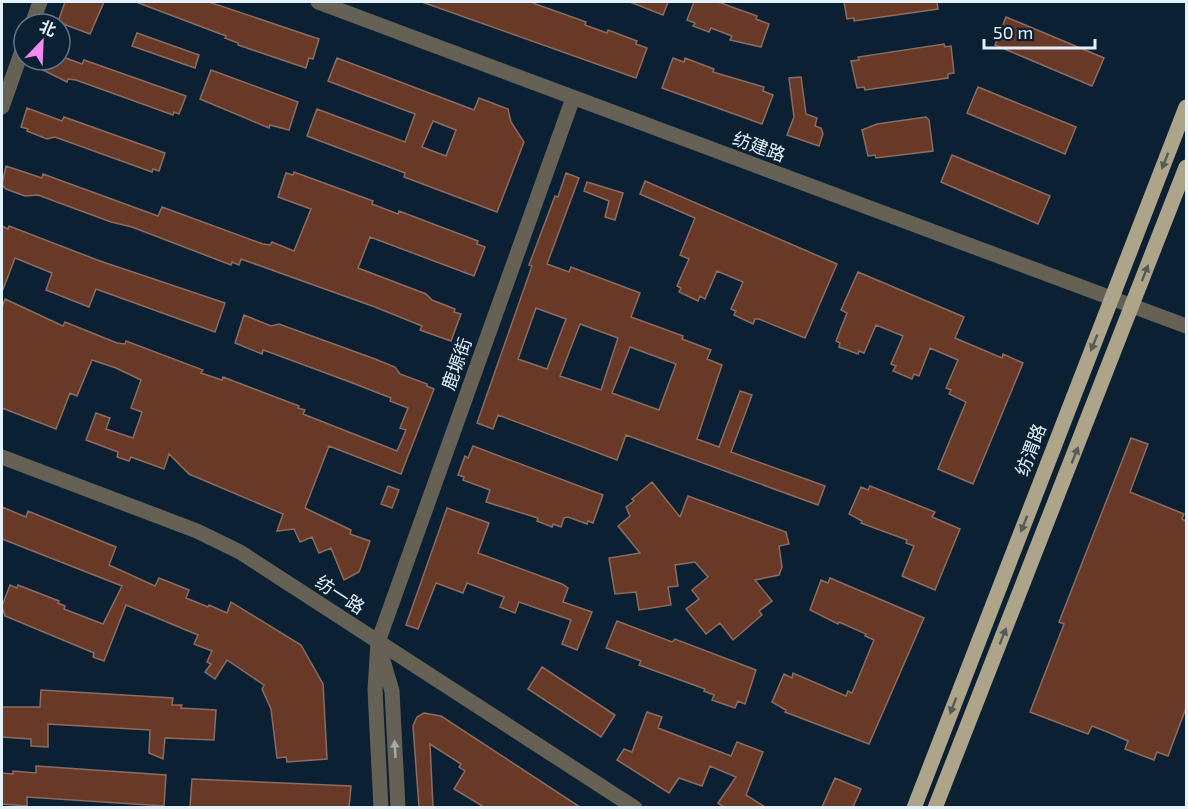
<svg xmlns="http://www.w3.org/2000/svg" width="1188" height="809" viewBox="0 0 1188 809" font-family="'Exo 2','Noto Sans SC',sans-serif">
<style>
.building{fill:#683926;stroke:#8c6c60;stroke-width:1.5;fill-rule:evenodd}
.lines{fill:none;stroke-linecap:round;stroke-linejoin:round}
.minor{stroke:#666155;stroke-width:15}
.major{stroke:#aea48a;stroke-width:15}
.oneway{fill:#545c5a}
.oneway2{fill:#a5aaaa}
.labels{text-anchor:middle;stroke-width:4.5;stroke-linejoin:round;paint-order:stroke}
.street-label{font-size:18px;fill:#e4f2fe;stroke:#0b2133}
</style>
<rect width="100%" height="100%" fill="#0b2133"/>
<path class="building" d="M65 2H104L90 34 58 22Z
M136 2H209L319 39 313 59 309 58 306 68 238 45V43L225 38 226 36Z
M422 2H530L586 22 585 25 607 33 608 30 637 41 636 44 647 48 636 78Z
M630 2H668L663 15Z
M694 2H718L757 16 756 19 769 24 761 47 730 40 732 36 711 28 709 32 693 26 695 23 687 20Z
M844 2H937L938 9 854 21V18L847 19Z
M1006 17 1104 58 1092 86 995 45Z
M137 33 199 55 195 68 132 46Z
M944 44 945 47 951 46 954 73 948 74V78L865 90 864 87 857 88 851 61 859 60 858 57Z
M60 56 82 64 84 60 186 96 179 114 174 112 173 115 76 80 68 79 67 82 41 69 44 60H60Z
M337 58 474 110 479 98 508 109 511 122 524 142 497 212 404 177 405 173 307 136 317 109 405 142 415 114 328 81ZM433 121 456 130 446 156 422 147Z
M673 58 684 62 685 58 714 69 713 72 764 87 763 91 773 95 762 124 662 88Z
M211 70 298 102 289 130 270 125 269 128 200 99Z
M801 77 806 114 817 118 815 126 821 128 823 134 819 146 787 135 794 117 789 78Z
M978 87 1076 127 1065 154 967 113Z
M27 108 62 121 64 117 165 153 159 171 153 169 152 172 55 137 47 139 27 131 28 129 21 127Z
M926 117 929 120 933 151 876 158 875 155 868 156 862 130 877 124Z
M952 155 1050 196 1038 224 941 182Z
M6 166 42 178 43 174 158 216 162 207 263 244 270 245 272 242 294 251 311 209 278 197 286 173 293 175 294 172 373 201 372 204 398 214 399 211 478 241 477 244 485 247 474 276 370 237 358 268 426 294 432 300 455 309 454 312 461 314 451 341 420 330 422 326 375 307 241 259 239 265 232 262 231 265 132 227 111 222 38 195 25 196 6 189 2 185Z
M566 173 579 178 547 264 569 272 571 267 640 293 631 317 683 336 682 339 711 350 707 359 722 365 697 439 719 447 740 391 752 395 731 452 825 486 818 505 626 435 617 460 498 415 493 429 477 423 532 266 529 265 555 196 558 197ZM536 308 566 319 547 369 518 359ZM580 324 618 338 601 390 560 376ZM630 347 676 364 659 410 612 393Z
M645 181 837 264 805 338 759 319H755L753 324 734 315 736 311 731 309 743 282 717 271 705 299 700 296 698 301 679 292 681 288 677 286 689 259 680 255 695 218 640 194Z
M587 182 623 193 615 220 605 217 609 201 584 191Z
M2 226 8 229 9 226 100 261 225 303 215 332 96 289 89 307 46 290 52 273 15 258 2 292Z
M858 272 964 317 955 338 1002 358 1003 354 1023 363 973 484 938 469 966 402 949 394 951 390 946 388 958 360 930 348 919 376 914 374 912 379 893 371 896 366 891 364 903 336 876 325 864 353 859 351 858 354 839 347 840 343 836 341 847 313 841 310Z
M5 299 63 326 65 322 117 343 125 344 126 341 203 370 201 373 222 380 223 377 299 406 298 408 305 410 303 414 397 451 406 430 400 428 408 408 390 401 391 398 350 382 269 352 263 350 262 354 235 343 244 315 271 326 279 324 375 359 395 367 400 374 427 384V386L434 389 401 474 329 446 305 508 351 530 350 534 370 541 359 572 344 580 331 548 319 553 312 537 300 542 294 529 277 531 283 514 189 474 169 454 164 469 131 457 129 461 117 457 118 452 86 440 96 413 110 418 106 429 133 438 142 412 131 408 141 380 116 368 92 360 77 396 70 393 56 429 2 408V308Z
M1131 438 1148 444 1130 492 1184 514 1182 519 1186 521V708L1168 756 1157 752 1154 760 1125 749 1128 741 1105 731 1092 726 1088 734 1030 712 1064 624 1059 622Z
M473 446 603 495 593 523 588 521 587 524 568 517 564 518 561 527 553 524 552 527 537 521 538 518 486 502 490 490 463 480 464 477 458 475 465 456 468 458Z
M652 482 680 517 688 496 786 532 789 544 779 546 782 567 779 575 755 580 772 601 759 611 762 615 733 640 720 623 706 634 686 609 699 599 692 590 708 577 695 562 675 565 678 586 668 587 671 605 639 610 636 592 615 594 609 558 640 553 618 526 630 516 626 507 634 501 632 499Z
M388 486 399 490 392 508 381 504Z
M870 486 935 512 932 517 960 529 935 590 902 576 914 546 906 543 907 540 861 523 862 521 849 514 861 487 868 490Z
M2 507 26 517 28 511 116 547 109 565 155 586 159 578 189 590 186 598 208 607 209 605 227 613 231 602 301 645 323 684 327 759 287 762 286 757 277 758 271 709 262 689 264 685 227 660 215 679 205 672 211 664 207 662 212 651 194 644 198 635 126 605 104 661 93 657 94 653 5 616 2 606 10 585 17 588 18 585 59 601 58 603 65 606 64 609 103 624 122 586 2 539Z
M447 508 489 523 478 553 562 584 568 588 563 602 592 612 577 650 562 644 571 620 519 602 515 613 500 607 504 597 467 583 463 593 436 583 418 629 406 625Z
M830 578 924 618 869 744 785 712 786 710 772 702 784 674 792 678 793 673 846 696 848 691 852 693 874 640 865 636 866 634 839 622 838 624 810 610 821 580 828 583Z
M617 621 672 642 675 639 756 670 745 704 738 701 735 708 712 700 714 695 704 691 705 689 639 665 641 661 606 648Z
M542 667 615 715 601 737 528 689Z
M41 690 173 698 172 705H182L181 708 216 710 214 740 165 738 163 759 149 753 150 730 48 724V747L31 746V739L2 737V707H40Z
M647 712 662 717 658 728 731 756 737 742 763 752 746 795 765 807H724L718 803 736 777 710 766 702 786 679 778 669 793 617 760 624 749 632 752Z
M424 713 441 716 580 807H484L454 789 465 771 459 767 461 764 430 744 433 807H419L413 726 417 717Z
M36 766 166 775 164 806 27 797V806L2 804V773L13 774V771L36 773Z
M835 778 861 789 853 807H822Z
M192 779 351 786 349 807H190Z"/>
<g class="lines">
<path class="minor" d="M318 2 1186 326
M32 24 40 2
M2 107 24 45
M2 457 197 531 240 552 635 808
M381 654 392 691 398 808
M381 808 375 690 378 642 573 98"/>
<path class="major" d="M914 808 1186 107
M935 808 1186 167"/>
</g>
<defs><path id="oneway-solid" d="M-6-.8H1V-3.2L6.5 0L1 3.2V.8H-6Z" transform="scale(1.5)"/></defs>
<g class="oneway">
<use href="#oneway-solid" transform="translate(1165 161) rotate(111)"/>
<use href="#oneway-solid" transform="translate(1145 273) rotate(-69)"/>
<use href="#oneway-solid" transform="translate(1094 343) rotate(112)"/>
<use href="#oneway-solid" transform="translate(1075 455) rotate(-68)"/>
<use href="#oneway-solid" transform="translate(1024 524) rotate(111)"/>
<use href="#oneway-solid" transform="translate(1003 636) rotate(-68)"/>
<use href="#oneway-solid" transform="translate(953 706) rotate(111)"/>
</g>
<use class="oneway2" href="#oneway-solid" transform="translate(395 749) rotate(-93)"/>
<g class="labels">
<g class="street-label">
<text transform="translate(759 147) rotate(20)" y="6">纺建路</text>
<text transform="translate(457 364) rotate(-70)" y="6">鹿塬街</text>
<text transform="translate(1031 450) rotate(-69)" y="6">纺渭路</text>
<text transform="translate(340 595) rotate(33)" y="6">纺一路</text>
</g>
</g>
<rect width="1188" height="809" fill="none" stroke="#e4f2fe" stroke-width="6"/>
<g transform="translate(42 42) rotate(23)"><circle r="28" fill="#0b2133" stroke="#627584" stroke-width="1.5"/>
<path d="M0-4.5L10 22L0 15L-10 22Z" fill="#f489f0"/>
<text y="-9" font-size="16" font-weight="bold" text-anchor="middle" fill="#e4f2fe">北</text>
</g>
<path d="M984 39v9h111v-9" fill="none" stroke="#e4f2fe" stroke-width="3"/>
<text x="993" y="39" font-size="18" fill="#e4f2fe" stroke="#0b2133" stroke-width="4.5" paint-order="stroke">50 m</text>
</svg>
